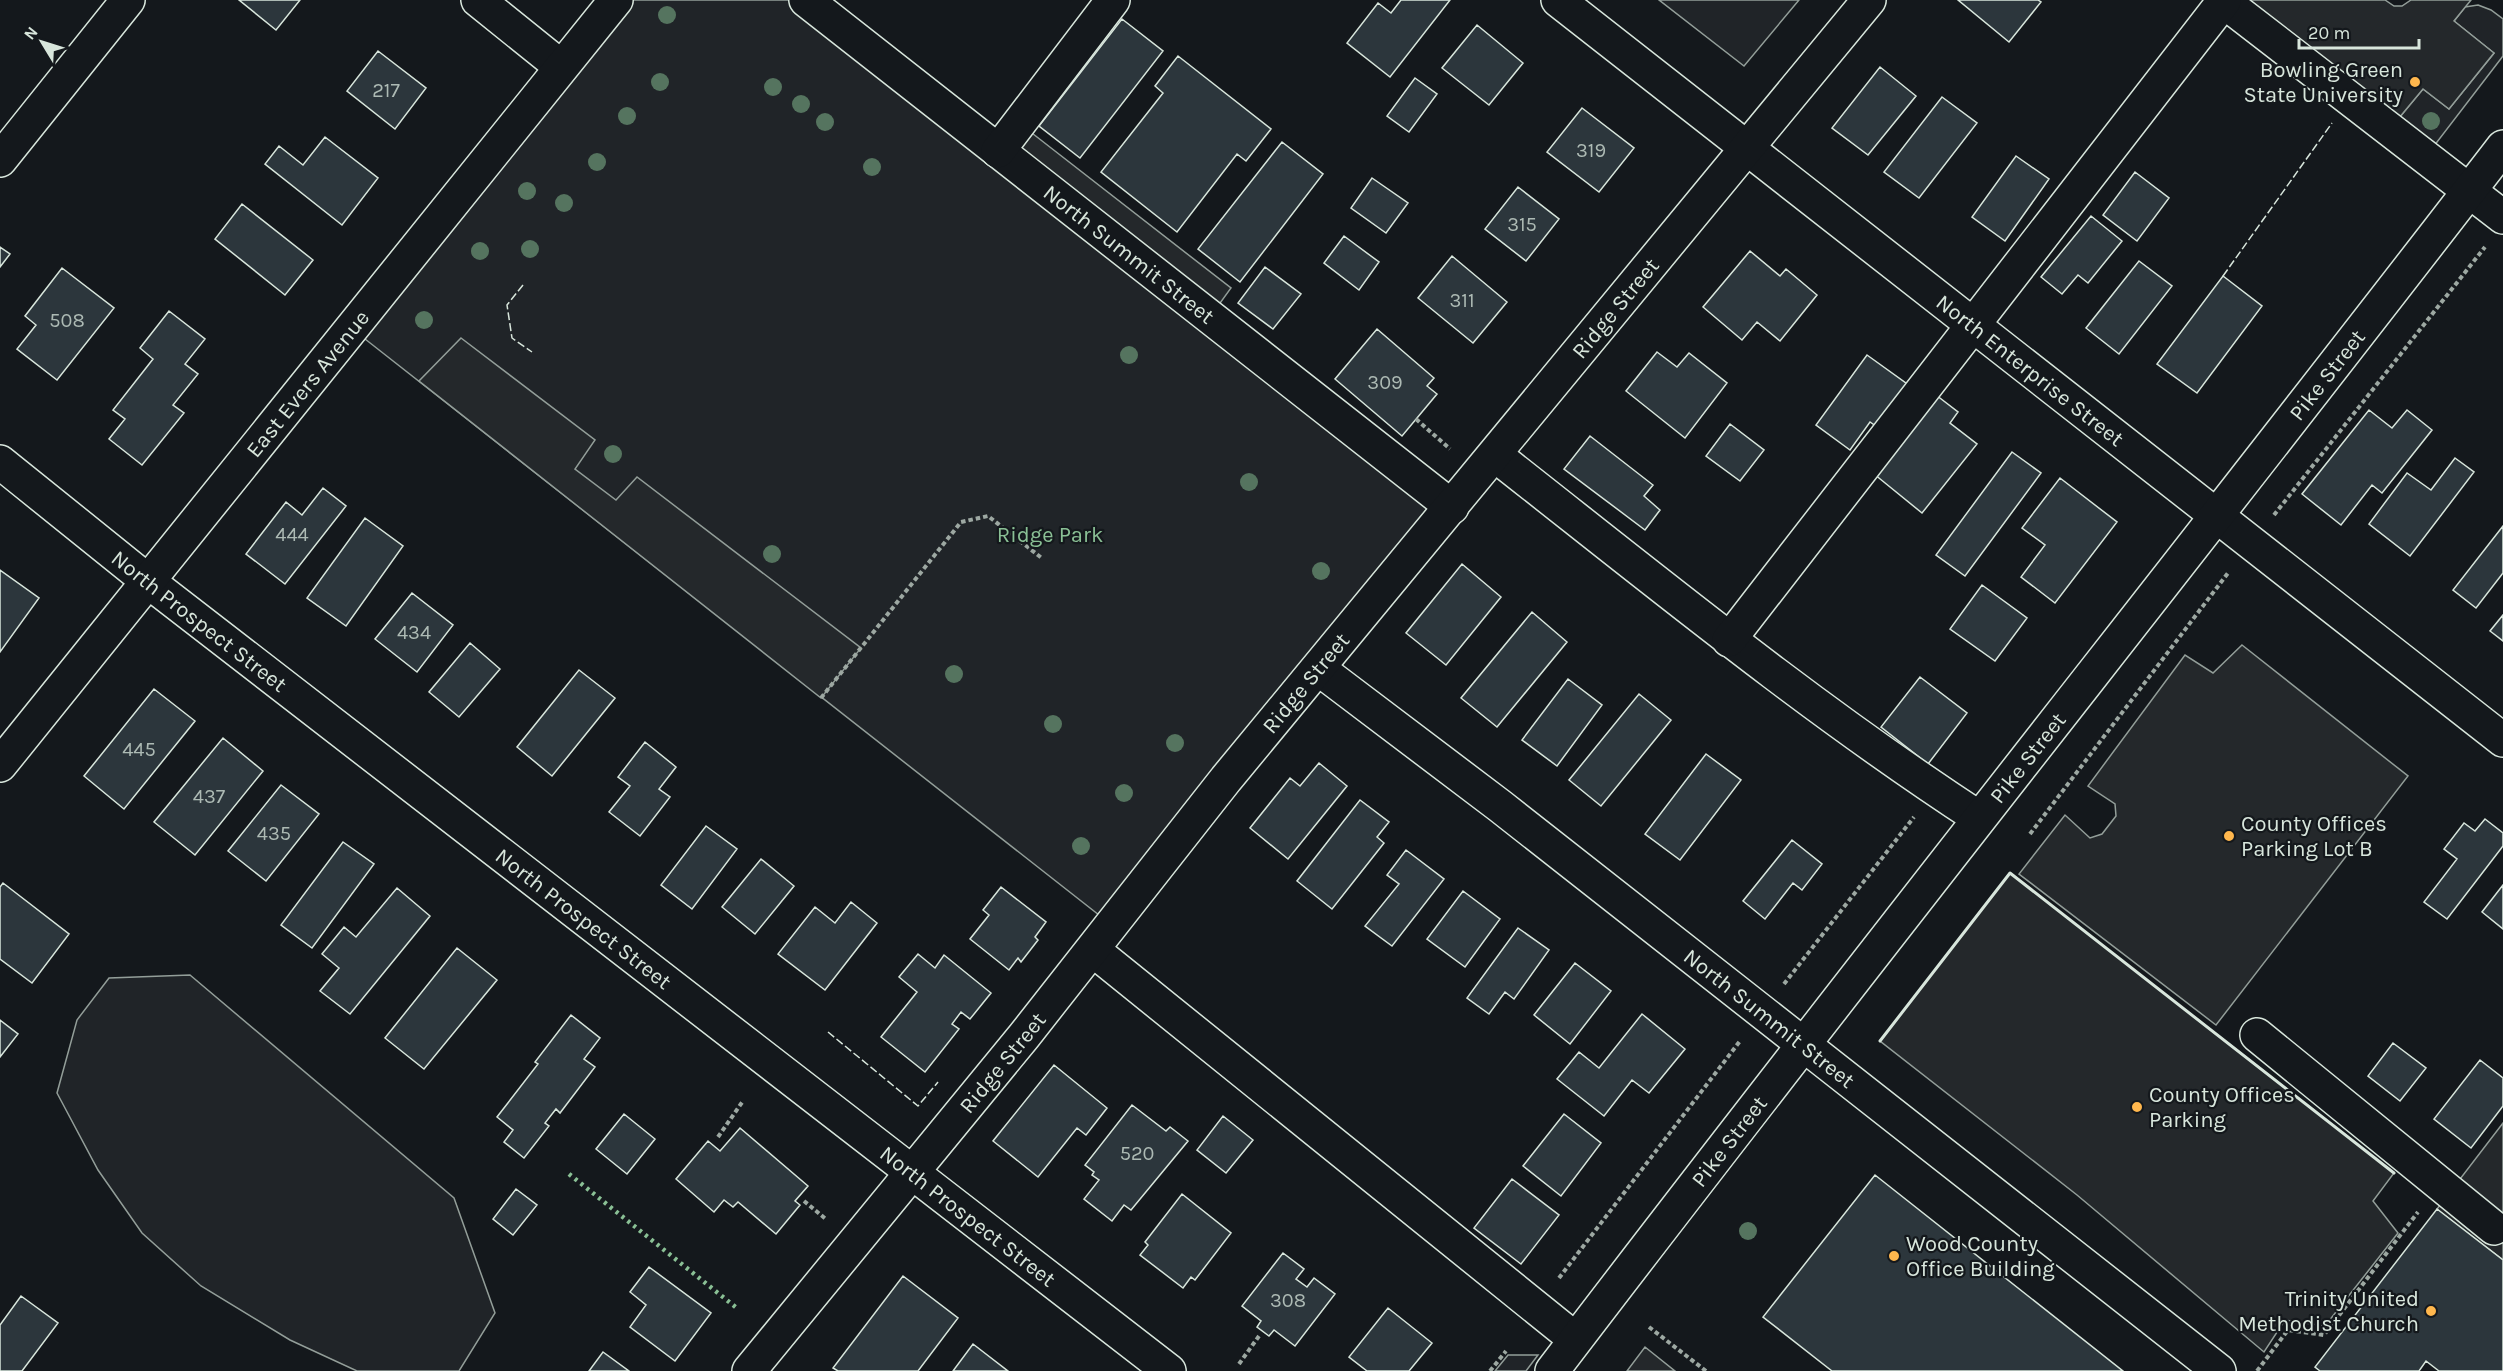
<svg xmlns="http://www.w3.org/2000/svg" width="2503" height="1371" viewBox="0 0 2503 1371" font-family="Karla,sans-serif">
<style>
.green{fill:#202428;stroke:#939e99;stroke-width:1.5}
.parking{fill:#24282b;stroke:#939e99;stroke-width:1.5}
.building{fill:#2c363c;stroke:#d8e6dc;stroke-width:1.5}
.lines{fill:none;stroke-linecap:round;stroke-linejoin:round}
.minor-casing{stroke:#d8e6dc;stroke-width:36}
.path{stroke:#9da8a2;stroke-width:4;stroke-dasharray:4.5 3;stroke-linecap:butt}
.minor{stroke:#14181c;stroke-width:33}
.hedge{stroke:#8ac095;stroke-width:4.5;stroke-dasharray:3 4.5;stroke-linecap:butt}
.fence{stroke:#d8e6dc;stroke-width:1.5;stroke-dasharray:8 3;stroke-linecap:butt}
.wall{stroke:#d8e6dc;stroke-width:3}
.tree{fill:#55745f}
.poi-dot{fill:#ffb74d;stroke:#14181c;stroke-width:2}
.labels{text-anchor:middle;stroke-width:4.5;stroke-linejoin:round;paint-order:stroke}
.number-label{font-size:20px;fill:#adbab4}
.poi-label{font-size:22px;fill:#d8e6dc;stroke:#14181c;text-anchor:start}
.street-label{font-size:22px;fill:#d8e6dc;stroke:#14181c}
.park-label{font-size:22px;fill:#8ac095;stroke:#14181c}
</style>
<rect width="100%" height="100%" fill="#14181c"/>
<path class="green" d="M616 0H806L1452 507 1113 926 351 328Z
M1659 0H1799L1744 66Z
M2478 5 2491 10 2503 19V56L2434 146 2399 118 2423 89 2449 109 2494 53 2454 21 2465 7Z
M190 975 454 1198 495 1313 459 1371H357L290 1340 201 1286 142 1233 98 1170 57 1093 77 1020 109 978Z
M1508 1355H1538L1526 1371H1495Z"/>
<path class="parking" d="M2249 0H2385L2394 6H2402L2411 0H2471L2454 21 2494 53 2449 109 2423 89 2399 118Z
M1019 123 1231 288 1210 317 998 151Z
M461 338 595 440 575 469 616 500 637 477 861 648 821 698 419 381Z
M2242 645 2408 776 2216 1025 2019 874 2065 815 2090 838 2102 834 2116 816 2115 804 2088 786 2185 655 2213 673Z
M2010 873 2394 1173 2373 1201 2398 1233 2325 1326 2285 1320 2264 1352 2077 1195 1880 1041Z
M2503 1123V1260L2437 1209Z
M1645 1347 1675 1371H1627Z"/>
<path class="building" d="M239 0H300L276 30Z
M1401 0H1450L1390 77 1347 43 1378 3 1391 13Z
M1958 0H2038L2041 2 2009 42Z
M1122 19 1163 51 1080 158 1039 126Z
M1477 25 1523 63 1489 105 1442 68Z
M378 51 426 88 395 129 347 91Z
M1178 56 1271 129 1246 161 1237 154 1177 232 1101 172 1163 93 1155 86Z
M1880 67 1916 96 1868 155 1832 128Z
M1415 78 1437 94 1409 132 1387 116Z
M1942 97 1977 123 1919 198 1884 172Z
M1582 108 1634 148 1599 192 1547 152Z
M325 137 378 178 342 225 265 164 279 146 303 165Z
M1282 142 1323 174 1240 282 1198 249Z
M2016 156 2049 179 2005 241 1972 217Z
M2135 172 2169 198 2137 241 2103 215Z
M1372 178 1408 203 1386 233 1351 208Z
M1518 187 1559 219 1526 261 1485 229Z
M242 204 313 260 285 295 215 239Z
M2091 216 2122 241 2088 283 2078 275 2062 294 2041 277Z
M1344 236 1379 262 1359 290 1324 263Z
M0 247 10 254 0 267Z
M1750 251 1780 276 1786 269 1817 295 1780 341 1757 322 1742 340 1703 307Z
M1452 256 1507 302 1473 343 1418 298Z
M2139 261 2172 286 2119 354 2086 328Z
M1265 267 1301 294 1273 329 1238 303Z
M62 268 114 308 57 380 17 349 36 325 25 316Z
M2223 276 2262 306 2197 393 2157 364Z
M169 311 205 339 185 364 198 374 173 405 184 413 142 465 109 439 125 419 113 410 153 359 140 348Z
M1377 329 1434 378 1427 386 1437 394 1402 436 1335 379Z
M1657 352 1677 367 1689 353 1727 383 1685 438 1626 391Z
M1867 355 1910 386 1880 429 1870 422 1850 450 1816 425Z
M1936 395 1958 412 1950 423 1977 444 1922 513 1874 474Z
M2369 410 2392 428 2407 410 2432 430 2382 493 2372 485 2341 525 2302 494Z
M1730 424 1764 450 1740 481 1706 456Z
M1590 436 1653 485 1644 496 1660 510 1645 530 1564 469Z
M2012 452 2041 473 1965 576 1936 555Z
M2455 458 2474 472 2410 556 2369 524 2407 473 2431 490Z
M2060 478 2117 522 2055 603 2021 577 2045 545 2022 528Z
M323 488 346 506 285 584 246 554 286 502 302 515Z
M365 518 403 546 346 626 307 598Z
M2503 526V573L2476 608 2453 590Z
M1462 564 1501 597 1446 665 1406 633Z
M0 570 39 598 0 652Z
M1982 585 2027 618 1995 661 1950 629Z
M412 593 453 625 417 672 375 639Z
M1532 612 1567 642 1497 727 1461 698Z
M2503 615V641L2490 631Z
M470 643 500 669 459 717 429 692Z
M579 670 615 698 552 776 517 747Z
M1920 677 1967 713 1928 764 1881 727Z
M1568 679 1602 705 1557 766 1522 740Z
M154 689 195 721 124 809 84 776Z
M1639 694 1671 720 1601 806 1569 780Z
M223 738 263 771 195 855 154 822Z
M645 742 676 767 659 789 670 797 640 836 609 812 630 786 618 777Z
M1706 754 1741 780 1680 860 1645 834Z
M1319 763 1347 786 1288 859 1250 828 1290 778 1300 786Z
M281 785 319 814 266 881 228 851Z
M1360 800 1389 822 1377 837 1384 843 1332 909 1297 881Z
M2485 819 2503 833V846L2447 919 2424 902 2457 859 2444 849 2464 823 2475 831Z
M706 826 737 849 692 909 661 885Z
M1792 840 1822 864 1802 890 1793 883 1765 919 1743 901Z
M343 842 374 864 312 948 281 925Z
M1406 850 1444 879 1392 946 1365 926 1399 884 1387 875Z
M761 859 794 886 755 934 722 907Z
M3 883 69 934 32 983 0 959V887Z
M2503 885V929L2482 912Z
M1001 887 1046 922 1035 937 1038 940 1021 962 1018 958 1009 970 970 939 989 915 983 910Z
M397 888 430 916 350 1014 320 991 339 968 322 954 344 927 356 937Z
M1463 891 1500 919 1465 967 1427 939Z
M851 902 877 923 825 990 778 954 815 907 835 923Z
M1518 928 1549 950 1514 999 1505 992 1489 1014 1467 998Z
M457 948 497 980 424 1069 385 1038Z
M918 954 935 968 944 955 991 993 970 1019 961 1012 952 1024 959 1029 925 1072 881 1037 917 992 899 977Z
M1575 963 1611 991 1570 1044 1534 1015Z
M1642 1014 1685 1049 1649 1093 1632 1080 1604 1116 1557 1079 1579 1052 1599 1068Z
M571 1015 600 1038 584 1059 595 1067 560 1113 556 1109 545 1123 549 1126 524 1158 504 1142 513 1130 497 1117 538 1064 535 1062Z
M0 1020 18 1034 0 1057Z
M2393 1043 2426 1068 2400 1101 2368 1076Z
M2480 1060 2503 1078V1106L2471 1148 2434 1119Z
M1054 1065 1107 1108 1086 1135 1077 1128 1038 1177 993 1141Z
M1132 1105 1166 1131 1170 1127 1188 1141 1131 1210 1124 1205 1112 1221 1084 1199 1099 1180 1092 1175 1094 1172 1085 1165Z
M624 1114 655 1139 627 1174 596 1149Z
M1564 1114 1601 1143 1561 1196 1523 1166Z
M1223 1116 1253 1140 1226 1173 1197 1150Z
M740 1128 808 1186 795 1201 800 1205 776 1234 738 1202 733 1207 724 1200 714 1212 676 1179 708 1141 720 1151Z
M1875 1175 2123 1371H1832L1763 1317Z
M1512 1179 1559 1215 1521 1264 1474 1228Z
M516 1189 537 1205 513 1235 493 1219Z
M1182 1194 1231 1233 1195 1280 1191 1277 1183 1288 1140 1255 1148 1245 1145 1242Z
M2437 1209 2503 1260V1371H2439L2426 1361 2419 1371H2320L2315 1367Z
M1283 1253 1304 1269 1296 1279 1307 1287 1314 1278 1335 1294 1295 1346 1274 1330 1269 1336 1257 1327 1261 1321 1242 1306Z
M649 1267 711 1313 675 1361 630 1327 646 1305 630 1292Z
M903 1276 958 1318 918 1371H838L833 1368Z
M21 1296 58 1323 22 1371H0V1325Z
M1388 1308 1432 1343 1409 1371H1367L1349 1357Z
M973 1344 1008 1371H953Z
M603 1352 629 1371H589Z"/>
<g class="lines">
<g class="minor-casing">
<g id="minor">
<path d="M478 0 560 66"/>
<path id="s1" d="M806 0 1452 507"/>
<path id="s2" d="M1558 0 2503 740"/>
<path d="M2222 0 2503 217"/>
<path d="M998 151 1113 0"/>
<path d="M0 160 128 0"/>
<path d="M1495 455C1653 579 1810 708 1979 818"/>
<path id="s3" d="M0 462 149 582 1169 1371"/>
<path d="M1729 640 2224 1"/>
<path id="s4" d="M1319 669 1500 806 2219 1371"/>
<path id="s5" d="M0 765 616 0"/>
<path d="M1093 950 1575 1339"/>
<path d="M2257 1035 2494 1228"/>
<path id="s6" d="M749 1371 1024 1036 1226 779 1869 0"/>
<path id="s7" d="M1552 1371C1865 960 2188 556 2503 147"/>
</g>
</g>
<path class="path" d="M1416 419 1450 449
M2274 515 2485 247
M821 698 961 522 988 516 1043 559
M2030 834 2228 573
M1784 984 1914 817
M718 1137 743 1101
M804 1201 827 1220
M1559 1278 1740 1041
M1649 1327 1706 1371
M1239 1364 1259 1336
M1490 1371 1506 1351
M2257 1371 2288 1330 2324 1335 2418 1212"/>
<use href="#minor" class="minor"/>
<path class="hedge" d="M569 1174 738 1309"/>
<path class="fence" d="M2223 276 2332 123
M523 285 507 305 512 338 532 352
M828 1032 918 1106 938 1082"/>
<path class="wall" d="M1880 1041 2010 873 2394 1173"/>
</g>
<g class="tree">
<circle cx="667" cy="15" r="9"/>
<circle cx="660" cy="82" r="9"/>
<circle cx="773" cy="87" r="9"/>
<circle cx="801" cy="104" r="9"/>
<circle cx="627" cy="116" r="9"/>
<circle cx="2431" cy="121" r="9"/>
<circle cx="825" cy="122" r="9"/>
<circle cx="597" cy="162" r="9"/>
<circle cx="872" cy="167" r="9"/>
<circle cx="527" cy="191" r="9"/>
<circle cx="564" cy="203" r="9"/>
<circle cx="530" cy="249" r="9"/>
<circle cx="480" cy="251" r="9"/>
<circle cx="424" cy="320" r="9"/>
<circle cx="1129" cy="355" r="9"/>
<circle cx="613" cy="454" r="9"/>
<circle cx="1249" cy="482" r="9"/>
<circle cx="772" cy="554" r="9"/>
<circle cx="1321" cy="571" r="9"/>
<circle cx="954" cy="674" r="9"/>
<circle cx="1053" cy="724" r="9"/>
<circle cx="1175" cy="743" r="9"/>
<circle cx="1124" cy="793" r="9"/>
<circle cx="1081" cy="846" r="9"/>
<circle cx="1748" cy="1231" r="9"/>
</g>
<g class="poi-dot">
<circle cx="2415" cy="82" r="6"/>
<circle cx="2229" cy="836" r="6"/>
<circle cx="2137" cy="1107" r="6"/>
<circle cx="1894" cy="1256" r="6"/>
<circle cx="2431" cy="1311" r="6"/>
</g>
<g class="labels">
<g class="number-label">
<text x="386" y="97">217</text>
<text x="1591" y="157">319</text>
<text x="1522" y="231">315</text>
<text x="1462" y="307">311</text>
<text x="67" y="327">508</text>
<text x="1385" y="389">309</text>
<text x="292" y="541">444</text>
<text x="414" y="639">434</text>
<text x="139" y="756">445</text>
<text x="209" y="803">437</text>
<text x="274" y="840">435</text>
<text x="1137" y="1160">520</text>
<text x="1288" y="1307">308</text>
</g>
<g class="poi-label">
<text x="2403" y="77" text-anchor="end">Bowling Green<tspan x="2403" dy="25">State University</tspan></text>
<text x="2241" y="831">County Offices<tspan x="2241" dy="25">Parking Lot B</tspan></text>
<text x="2149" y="1102">County Offices<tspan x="2149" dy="25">Parking</tspan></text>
<text x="1906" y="1251">Wood County<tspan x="1906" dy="25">Office Building</tspan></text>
<text x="2419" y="1306" text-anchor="end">Trinity United<tspan x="2419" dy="25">Methodist Church</tspan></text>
</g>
<g class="street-label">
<text dy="8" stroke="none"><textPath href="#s1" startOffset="411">North Summit Street</textPath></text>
<text dy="8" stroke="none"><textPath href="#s6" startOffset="1371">Ridge Street</textPath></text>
<text dy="8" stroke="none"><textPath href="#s2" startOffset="600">North Enterprise Street</textPath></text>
<text dy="8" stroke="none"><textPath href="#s7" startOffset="1262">Pike Street</textPath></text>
<text dy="8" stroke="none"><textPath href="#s5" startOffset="490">East Evers Avenue</textPath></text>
<text dy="8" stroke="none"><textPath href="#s3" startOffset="255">North Prospect Street</textPath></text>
<text dy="8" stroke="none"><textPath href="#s6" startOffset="885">Ridge Street</textPath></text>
<text dy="8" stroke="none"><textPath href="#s7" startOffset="776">Pike Street</textPath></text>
<text dy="8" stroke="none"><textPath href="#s3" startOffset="741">North Prospect Street</textPath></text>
<text dy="8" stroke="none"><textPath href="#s4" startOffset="570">North Summit Street</textPath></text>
<text dy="8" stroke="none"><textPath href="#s6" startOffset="399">Ridge Street</textPath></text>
<text dy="8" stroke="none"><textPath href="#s7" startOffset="290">Pike Street</textPath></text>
<text dy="8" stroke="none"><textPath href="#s3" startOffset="1227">North Prospect Street</textPath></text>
</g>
<g class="park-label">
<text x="1050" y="542">Ridge Park</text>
</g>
</g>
<g transform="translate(42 42) rotate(308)" stroke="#14181c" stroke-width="4.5" paint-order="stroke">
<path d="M0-4.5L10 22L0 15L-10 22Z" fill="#d8e6dc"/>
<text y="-9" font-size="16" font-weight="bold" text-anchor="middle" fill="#d8e6dc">N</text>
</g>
<path d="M2299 39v9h120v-9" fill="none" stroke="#d8e6dc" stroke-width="3"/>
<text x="2308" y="39" font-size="18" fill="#d8e6dc" stroke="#14181c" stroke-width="4.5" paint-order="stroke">20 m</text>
</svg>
